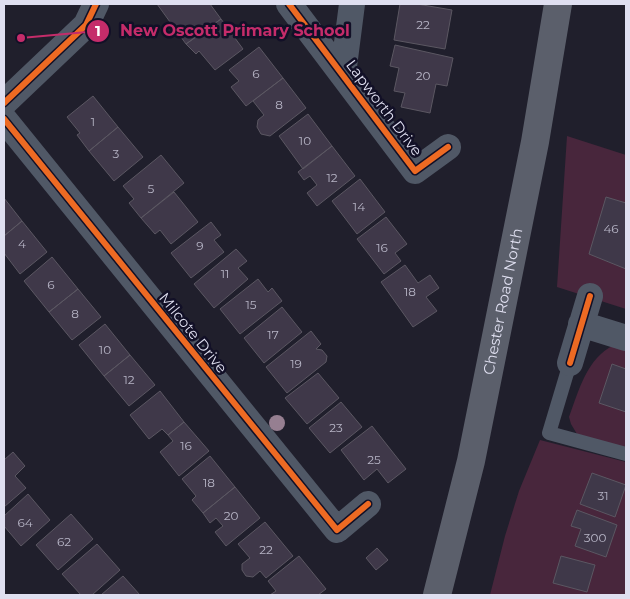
<svg xmlns="http://www.w3.org/2000/svg" width="630" height="599" viewBox="0 0 630 599" font-family="Montserrat,sans-serif">
<style>
.green{fill:#48263c}
.building{fill:#3f3849;stroke:#5b5762}
.lines{fill:none;stroke-linecap:round;stroke-linejoin:round}
.lane{stroke:#505866;stroke-width:14}
.street{stroke:#505866;stroke-width:26}
.highway{stroke:#5b5f6b;stroke-width:28}
.cycleway-casing{stroke:#121027;stroke-width:9}
.cycleway{stroke:#ed6a23;stroke-width:6}
.tree{fill:#967f91}
.labels{text-anchor:middle;stroke-width:5;stroke-linejoin:round;paint-order:stroke}
.number-label{font-size:12px;fill:#b7b5c6}
.street-label{font-size:15px;fill:#dfdff0;stroke:#121027}
.leader{fill:none;stroke:#c52c6a;stroke-width:2}
.callout-dot{fill:#c52c6a;stroke:#121027;stroke-width:2}
.mark-label{font-size:15px;text-anchor:middle;font-weight:bold;fill:#fff}
.callout-label{font-size:16px;text-anchor:middle;font-weight:bold;fill:#c52c6a;stroke:#121027;stroke-width:5;stroke-linejoin:round;paint-order:stroke}
</style>
<rect width="100%" height="100%" fill="#201f2c"/>
<path class="green" d="M567 136 626 155V309L557 287Z
M614 345 626 347V448L577 434 571 424 569 417C579 390 587 358 614 345Z
M540 440 626 462V595H490L505 536 519 491Z"/>
<path class="building" d="M157 4H210L221 19 186 44Z
M400 4H417L452 10 445 49 394 40Z
M221 19 243 49 215 70 199 51 196 54 186 44Z
M395 45 453 58 447 86 436 84 430 113 401 107 405 93 394 91 399 68 390 66Z
M259 47 283 78 246 106 231 87 239 81 229 70Z
M283 78 306 108 270 136 261 134 257 127 258 120 264 115 253 101Z
M93 96 118 127 89 151 77 135 80 133 67 117Z
M308 114 332 146 303 169 279 136Z
M118 127 143 157 114 181 89 151Z
M332 146 355 176 317 206 307 193 317 185 310 176 304 180 298 172Z
M161 155 184 183 141 218 129 203 134 199 123 186Z
M360 179 385 212 357 234 332 201Z
M174 192 198 222 171 244 160 230 155 234 141 218Z
M606 197 626 203V269L589 254Z
M4 198 22 221 4 236Z
M386 217 407 244 395 253 401 261 384 274 357 239Z
M22 221 47 252 20 274 4 253V236Z
M211 222 221 235 214 240 224 252 191 278 171 253Z
M236 249 247 261 238 268 248 279 214 308 194 284Z
M52 257 78 289 49 312 24 281Z
M405 265 418 283 430 275 439 288 426 297 437 311 413 327 381 282Z
M258 279 268 292 272 288 282 301 240 334 220 309Z
M78 289 101 317 72 340 49 312Z
M282 307 302 332 264 363 244 338Z
M105 324 130 355 104 376 79 345Z
M311 331 321 344 316 349 322 350 327 356 326 362 287 393 266 367Z
M130 355 155 385 129 406 104 376Z
M612 364 626 369V412L599 403Z
M318 373 339 398 307 424 285 398Z
M160 391 184 422 168 435 162 429 149 439 130 415Z
M341 402 362 427 330 453 309 428Z
M184 422 209 451 179 476 160 452 173 441 168 435Z
M372 426 406 469 388 483 377 469 364 480 341 450Z
M13 452 25 466 15 476 26 488 4 507V460Z
M210 456 235 487 203 513 192 500 196 496 182 479Z
M592 473 626 485 615 517 580 504Z
M235 487 260 518 226 546 215 532 223 526 216 518 210 523 203 513Z
M28 494 50 520 21 546 4 526V516Z
M577 510 617 525 606 557 575 546 581 529 571 526Z
M71 514 93 539 58 570 36 545Z
M265 522 293 556 266 578 260 571 253 577 246 576 242 570V564L250 558 238 544Z
M97 544 120 570 92 595H81L62 574Z
M377 548 388 560 376 570 366 558Z
M299 556 326 589 318 595H270L276 591 268 581Z
M561 556 595 565 587 592 553 583Z
M123 576 140 595H101Z"/>
<g class="lines">
<path class="lane" d="M570 363 549 433 626 454"/>
<path class="street" d="M289 4 415 171 448 147
M343 74 352 4
M4 103 86 25 96 4
M4 119 337 530 368 504
M581 324 626 338
M570 363 590 296"/>
<path class="highway" id="s1" d="M437 595 471 461 535 142 558 4"/>
<g class="cycleway-casing">
<path id="cycleway" d="M289 4 415 171 448 147
M4 103 86 25 96 4
M4 119 337 530 368 504
M570 363 590 296"/>
</g>
<use href="#cycleway" class="cycleway"/>
</g>
<circle class="tree" cx="277" cy="423" r="8"/>
<g class="labels">
<g class="number-label">
<text x="423" y="29">22</text>
<text x="256" y="78">6</text>
<text x="423" y="80">20</text>
<text x="279" y="109">8</text>
<text x="93" y="126">1</text>
<text x="305" y="145">10</text>
<text x="116" y="158">3</text>
<text x="332" y="182">12</text>
<text x="151" y="193">5</text>
<text x="359" y="211">14</text>
<text x="611" y="233">46</text>
<text x="22" y="248">4</text>
<text x="200" y="250">9</text>
<text x="382" y="252">16</text>
<text x="225" y="278">11</text>
<text x="51" y="289">6</text>
<text x="410" y="296">18</text>
<text x="251" y="309">15</text>
<text x="75" y="318">8</text>
<text x="273" y="339">17</text>
<text x="105" y="354">10</text>
<text x="296" y="368">19</text>
<text x="129" y="384">12</text>
<text x="336" y="432">23</text>
<text x="186" y="450">16</text>
<text x="374" y="464">25</text>
<text x="209" y="487">18</text>
<text x="603" y="500">31</text>
<text x="231" y="520">20</text>
<text x="25" y="527">64</text>
<text x="595" y="542">300</text>
<text x="64" y="546">62</text>
<text x="266" y="554">22</text>
</g>
<g class="street-label">
<text transform="translate(384 108) rotate(53)" y="5">Lapworth Drive</text>
<text dy="5" stroke="none"><textPath href="#s1" startOffset="301">Chester Road North</textPath></text>
<text transform="translate(193 333) rotate(51)" y="5">Milcote Drive</text>
</g>
</g>
<path class="leader" d="M21 38L98 31"/>
<g class="callout-dot">
<circle cx="21" cy="38" r="5"/>
<circle cx="98" cy="31" r="12"/>
</g>
<g class="mark-label">
<text x="98" y="36">1</text>
</g>
<g class="callout-label">
<text x="235" y="36">New Oscott Primary School</text>
</g>
<rect width="630" height="599" fill="none" stroke="#dfdff0" stroke-width="10"/>
</svg>
